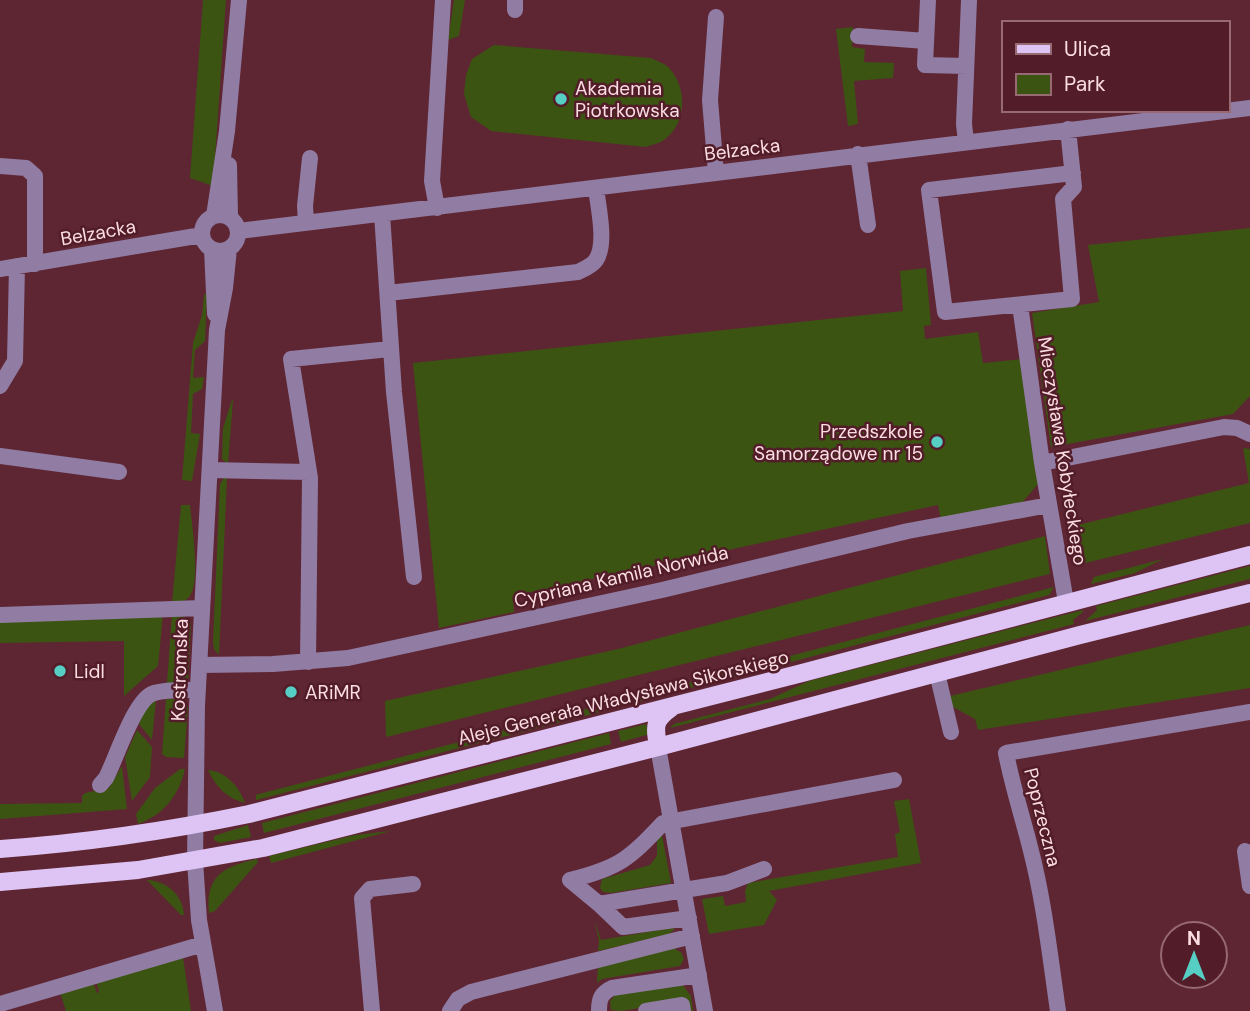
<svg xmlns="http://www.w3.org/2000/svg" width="1250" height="1011" viewBox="0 0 1250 1011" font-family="'DM Sans',sans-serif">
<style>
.green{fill:#3c5412}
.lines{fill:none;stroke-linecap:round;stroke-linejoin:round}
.minor{stroke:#917ca4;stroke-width:16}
.major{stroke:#ddc4f5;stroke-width:18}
.poi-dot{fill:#56cec4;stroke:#521c29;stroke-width:2.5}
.labels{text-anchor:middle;stroke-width:5;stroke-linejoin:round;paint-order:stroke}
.poi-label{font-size:19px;fill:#fbdde2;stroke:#521c29;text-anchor:start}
.street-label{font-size:19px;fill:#fbdde2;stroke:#521c29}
</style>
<rect width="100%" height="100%" fill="#5e2633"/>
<path class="green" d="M203 0H226L213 186 190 178Z
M454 0H465L459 36 448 40Z
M853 27 852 47 865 49 864 62 894 63 893 78 854 81 858 124 848 126 836 29Z
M494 45 651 58C657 61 666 64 670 69 688 90 687 126 661 142 657 144 650 145 646 147L491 131 471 117 464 94 466 75 472 59Z
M1250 228V396L1233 414 1051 447 1032 313 1099 302 1088 245Z
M926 268 931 325 924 326 925 339 978 332 983 363 1022 359 1039 483 1020 505 941 520 938 505 513 596 514 612 439 628 413 363 903 311 900 271Z
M207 292 205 341 195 350 193 378 204 377 202 389 193 394 191 433 200 434 192 481 182 480 193 343 202 315 204 295Z
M232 400H233L228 464 222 459 223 428Z
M1243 448 1250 449V523L1077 565 1070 527 1249 483Z
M224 478H227L219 655 214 649 213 642 220 484Z
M181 505H190C192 525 200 578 191 594 187 602 179 603 172 603Z
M1045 536 1050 574 386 737 385 701 618 649Z
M1163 559 1135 573 1091 584 1094 577Z
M1250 566V579L1085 621 1097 610 1096 606Z
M1054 587 1049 595 613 708 612 704 614 702Z
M1083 610V612L1073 620 1074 624 670 728 674 724 770 699 809 681Z
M163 614 158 666 124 696V641L0 643V621Z
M172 614 183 616 191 623 188 679 181 683H167Z
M1250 625V688L978 730 975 719 953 707 950 696Z
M166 699H181L188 707 184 758 166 757 162 754Z
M156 700 152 740 139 724 145 709Z
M598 706H602L604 711 256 800V795L259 794Z
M646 724 650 734 621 742 618 731Z
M137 730 152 747 150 777 132 801 125 757Z
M609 733 611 744 264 833 262 823Z
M122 766 127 809 0 819V804L82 803V796L85 793 109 788Z
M180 769H185C179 795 164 815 138 824L136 814 155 788Z
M208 770C226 772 239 786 245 803 226 798 216 787 208 770Z
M909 799 921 863 769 891 777 900 764 925 709 934 702 899 723 896 725 906 746 902 745 891 748 883 898 857 895 834 900 832 894 801Z
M248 825 251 837 220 843 214 840V836Z
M391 831 271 863 269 856 355 835Z
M662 835 671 883 611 893 603 892 600 888 602 879 650 865 657 856V839Z
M257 859 258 862 215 911 209 913C205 875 225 866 257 859Z
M147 880C167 881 183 895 184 915H181Z
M594 919 601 940 671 928 675 929 669 934 598 951 599 940Z
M675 946 676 950 681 952 684 959 680 966 602 979 597 983 598 965Z
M183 957 191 1011H66L60 992 93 982 97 993 99 992 96 981Z
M682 984 691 996 693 1011H686L684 1001 621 1011 611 1010 610 1001 615 995Z"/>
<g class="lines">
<path class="minor" d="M928 0 925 65 966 66
M515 10V0
M716 17 710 100 716 173
M858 36 926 41
M1068 129 1074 187 1063 199 1072 299 945 312 929 190 1073 173
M966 142 964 124 969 0
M858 154 868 225
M229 165 230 217
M0 166 26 168 35 176V264
M437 208 432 181 443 0
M382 214 394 392 414 577
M202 233a18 18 0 1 1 36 0a18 18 0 1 1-36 0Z
M214 216 227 131 239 0
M306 223 305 206 310 158
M239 231 1250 108
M212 249 215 314
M0 269 202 235
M388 293 578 272C584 269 592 266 596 260 607 244 598 206 596 188
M1020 305 1042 463 1066 602
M0 386 15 361 17 266
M0 456 119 472
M1042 463 1224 427 1237 428 1250 434
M210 470 309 472
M0 615 202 608
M308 662 310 478 291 359 390 349
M200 665 273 664 348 658 662 590 908 531 1049 505
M937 673 951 732
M658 747 705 1011
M100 785 106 778C116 759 135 698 154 693 167 689 184 690 198 690
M1245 851 1250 886
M570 880C619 868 629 859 663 823L894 780
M570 880 599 904 727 883 764 869
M599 904 623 927 689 918
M0 1004 203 944
M215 1011 199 920 195 861 197 706 217 330 225 288 229 249
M372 1011 362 898 370 889 413 884
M450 1011 458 999 471 992 692 936
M599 1011C599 999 601 993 612 988L699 975
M646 1011 682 1005 683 1011
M1058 1011C1050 956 1044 900 1030 847 1022 815 1012 785 1006 753L1250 712"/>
<path class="major" d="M658 747C655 726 653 721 671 708
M0 849C84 843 167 831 249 814L802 673 1250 555
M0 882 138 870 263 848 658 747 1080 635 1250 593"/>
</g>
<g class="poi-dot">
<circle cx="561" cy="99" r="7"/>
<circle cx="937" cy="442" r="7"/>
<circle cx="60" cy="671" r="7"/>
<circle cx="291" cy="692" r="7"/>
</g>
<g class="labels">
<g class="poi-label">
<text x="575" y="95">Akademia<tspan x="575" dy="22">Piotrkowska</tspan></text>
<text x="923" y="438" text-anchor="end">Przedszkole<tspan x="923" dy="22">Samorządowe nr 15</tspan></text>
<text x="74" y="678">Lidl</text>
<text x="305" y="699">ARiMR</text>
</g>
<g class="street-label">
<text transform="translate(742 149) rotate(-7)" y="7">Belzacka</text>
<text transform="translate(98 232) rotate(-10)" y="7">Belzacka</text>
<text transform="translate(1063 451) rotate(81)" y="7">Mieczysława Kobyłeckiego</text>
<text transform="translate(621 576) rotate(-13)" y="7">Cypriana Kamila Norwida</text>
<text transform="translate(179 670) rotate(-88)" y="7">Kostromska</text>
<text transform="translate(623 697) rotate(-14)" y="7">Aleje Generała Władysława Sikorskiego</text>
<text transform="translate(1043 817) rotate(76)" y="7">Poprzeczna</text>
</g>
</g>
<rect x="1002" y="21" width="228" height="91" fill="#521c29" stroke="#966973" stroke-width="2"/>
<rect x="1016" y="44" width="35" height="10" fill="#ddc4f5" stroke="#966973" stroke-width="2"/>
<text x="1064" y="56" font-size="21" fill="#fbdde2">Ulica</text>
<rect x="1016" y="74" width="35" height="21" fill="#3c5412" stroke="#966973" stroke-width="2"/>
<text x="1064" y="91" font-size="21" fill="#fbdde2">Park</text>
<g transform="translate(1194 955)"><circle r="33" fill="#521c29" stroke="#966973" stroke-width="2"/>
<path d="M0-5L12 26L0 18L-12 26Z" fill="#56cec4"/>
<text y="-10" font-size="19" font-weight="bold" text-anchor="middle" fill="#fbdde2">N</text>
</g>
</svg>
